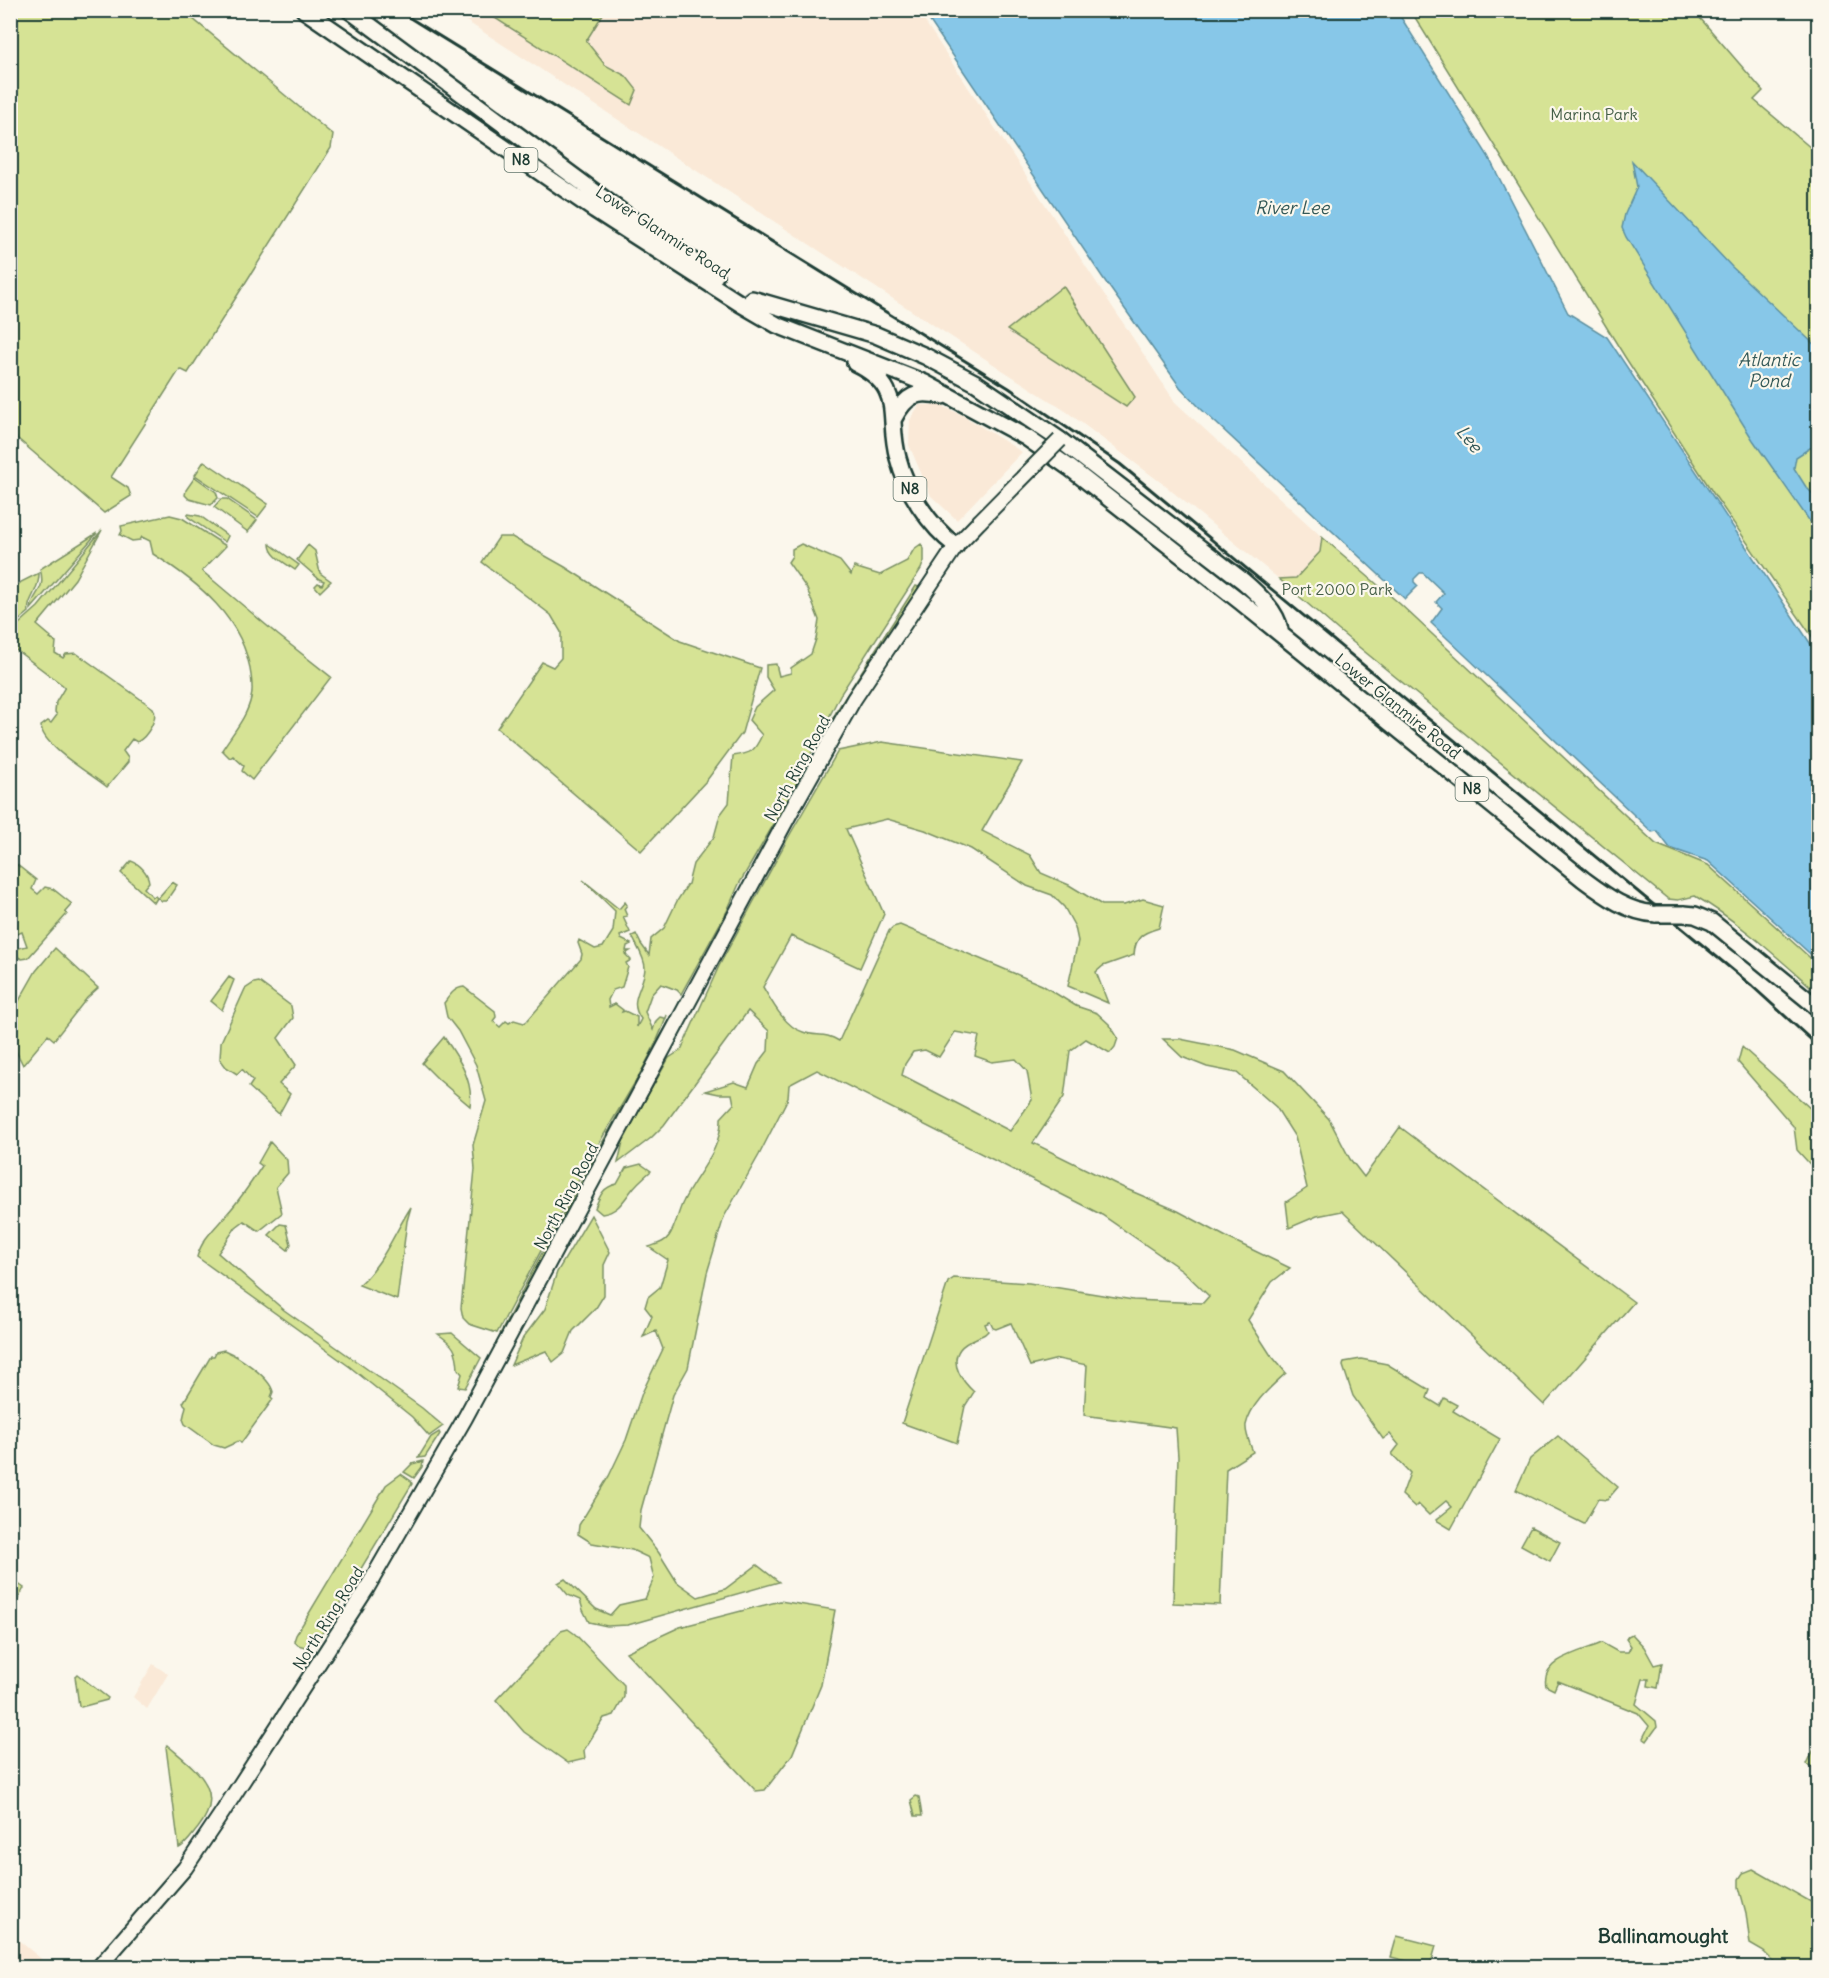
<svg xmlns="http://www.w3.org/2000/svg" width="1829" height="1978" viewBox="0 0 1829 1978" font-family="Delius,sans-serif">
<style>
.built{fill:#fae9d7}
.green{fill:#d6e395;stroke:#7a9064;stroke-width:1.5;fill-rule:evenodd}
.water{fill:#87c7e8;stroke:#5d90a0;stroke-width:1.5}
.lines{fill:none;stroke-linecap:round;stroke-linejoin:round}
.major-casing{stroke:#1f3d34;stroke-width:18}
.highway-casing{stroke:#1f3d34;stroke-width:20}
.major{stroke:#fbf7ec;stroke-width:14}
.highway{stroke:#fbf7ec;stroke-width:15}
.rail{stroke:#1f3d34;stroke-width:3}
.major-bridge-casing{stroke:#1f3d34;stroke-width:18;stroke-linecap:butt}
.highway-bridge-casing{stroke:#1f3d34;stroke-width:20;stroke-linecap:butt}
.major-bridge{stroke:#fbf7ec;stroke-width:14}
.highway-bridge{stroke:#fbf7ec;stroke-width:15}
.labels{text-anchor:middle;stroke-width:4.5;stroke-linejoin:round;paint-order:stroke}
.shield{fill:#fbf7ec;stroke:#61756b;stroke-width:1.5}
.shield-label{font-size:15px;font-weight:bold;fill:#1f3d34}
.park-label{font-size:16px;fill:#445e47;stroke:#fbf7ec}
.street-label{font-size:16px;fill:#1f3d34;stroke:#fbf7ec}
.water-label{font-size:18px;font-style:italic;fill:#345958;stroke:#fbf7ec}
.quarter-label{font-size:20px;font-weight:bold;fill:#1f3d34;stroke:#fbf7ec}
</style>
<rect width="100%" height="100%" fill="#fbf7ec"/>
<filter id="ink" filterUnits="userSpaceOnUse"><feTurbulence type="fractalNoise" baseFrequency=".0167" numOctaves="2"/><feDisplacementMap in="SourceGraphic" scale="12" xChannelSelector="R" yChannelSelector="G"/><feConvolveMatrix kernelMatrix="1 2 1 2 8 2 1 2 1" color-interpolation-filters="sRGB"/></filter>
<g filter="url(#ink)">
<path class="built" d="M451 11H918L1175 402 1322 537 1320 552 1296 578 1279 579 1163 484 1067 412Z
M919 405H940L962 415 1022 452 957 520 931 496 909 445 910 420Z
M153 1664 168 1674 147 1709 133 1697Z
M11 1934 51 1967H11Z"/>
<path class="green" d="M11 10 189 11 192 18 333 135 331 148 188 373 180 369 111 477 128 488 131 496 104 513 11 433Z
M1548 10 1558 14 1564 10 1694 11 1763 91 1754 100 1818 154V645L1715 496 1625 357 1411 11Z
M484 11H600L603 14 586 41 605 65 626 76 637 90 631 105Z
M1063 286 1135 397 1126 407 1007 330Z
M204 461 268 504 258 517 195 475Z
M195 477 216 492 218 498 211 505 189 499 185 495 186 490Z
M221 499H227L257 520 248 532 214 507Z
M188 514 200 516 228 536 225 542 188 517Z
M170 515 182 518 226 546 202 571 278 635 331 677 252 780 242 771 244 766 233 756 230 758 222 750C232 734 247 717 251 698 253 691 252 682 251 675 244 619 198 582 153 554L150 541 142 537 140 540 132 541 120 535 122 531 121 526Z
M102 530 75 579 37 625 51 637 50 639 56 642 55 653 63 658 66 654 76 653 153 708C159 718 147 737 137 742L132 739 123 751 128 758V762L107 787C91 774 42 746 41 726L48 721 51 723 57 715 55 712 56 702 65 687 16 650 10 656 11 631 38 607Z
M97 533 31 609C32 593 47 591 40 569Z
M499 537H512L565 567 680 641 760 668 742 733 707 780 641 851 497 728 542 662 553 667 561 658V632L551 615 482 562Z
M1322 537 1400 604 1656 844 1708 865 1818 965V993C1779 959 1740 922 1695 896L1678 900 1668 899 1338 630 1279 579 1296 578 1320 552Z
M270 544 299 565 295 570C285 563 270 556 270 544Z
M801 544 840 561 851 575 854 567 880 575 907 561 914 549 921 544 924 549V561L921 569 840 695 789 798 739 884 727 911 681 994 677 990 661 984 651 995 645 1012 653 1030 656 1021 660 1017 665 1018V1021L667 1015C650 1065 617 1109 592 1156V1151L582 1174 497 1333 469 1324 463 1318 461 1308 475 1169 473 1145 486 1101 476 1065 458 1031 447 1017 444 1003C450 995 454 988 464 987L495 1011 496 1017 493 1021 500 1027 506 1021 509 1023 514 1020 524 1023 527 1021 581 959 582 954 578 943 579 940 595 949 603 947 613 931 615 911 583 880 619 909 625 902 627 905 624 909 627 916 623 917 630 932 620 936 621 939 631 944 627 946 626 951H630L625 954 631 960 626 963 628 967 622 987 613 990 608 1000 609 1007 615 1004 623 1010 622 1012 625 1011 637 1017V1027L641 1019C627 1000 644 988 645 968 645 958 636 945 632 936L636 934 641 944 649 955 651 939 664 928 677 901 688 884 693 864 714 837 720 815 729 803 733 756C752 753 754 752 762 735L749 720 755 707 774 690 766 677V665L776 664 779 676 791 673V668L811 654 816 639 819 620 807 589 788 562 792 556V549Z
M308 545 315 551 320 573 331 581 320 592 315 586 318 583 322 585 324 581 319 579 297 560Z
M39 573C40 591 26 600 29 612L11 627C10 610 20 611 13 590L21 582Z
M916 586 919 587 917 591 832 724 829 734 697 975 744 882 813 759 837 710Z
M882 742 1022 762 982 831 1030 855 1041 873 1069 885 1102 905H1124L1143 899 1164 905 1159 928C1142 933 1135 937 1134 955L1103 966 1096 972 1108 1003 1068 986 1078 941 1075 927 1064 907 1052 895 1027 886 971 849 925 830 887 819 846 829 884 914 860 968 791 936 763 987C772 1002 785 1027 803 1032 816 1037 825 1032 839 1041L889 931 893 927 900 925 1042 985 1076 1006 1097 1013 1110 1025 1118 1038 1115 1047 1110 1053 1086 1039 1070 1051 1064 1097 1033 1143 1124 1188 1178 1211 1230 1239 1290 1268 1272 1282 1248 1320 1270 1354 1286 1373C1271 1387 1251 1403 1246 1425 1245 1433 1250 1444 1253 1452L1226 1469 1220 1605 1173 1603 1178 1457 1176 1428 1084 1415 1087 1365 1058 1359 1030 1366 1011 1323 996 1329 993 1328 990 1322 985 1324 988 1331 985 1334C977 1338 965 1342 960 1349 949 1364 963 1382 974 1392L965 1406 957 1443 902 1423 948 1282 954 1278 1029 1283 1133 1300 1203 1303 1209 1296 1182 1270 1102 1215 817 1070 789 1085 788 1098 759 1155 724 1217 707 1273 688 1368 673 1395 641 1510 639 1528 659 1553 677 1582 698 1597 725 1589 757 1565 779 1582 628 1625 607 1626 589 1622 583 1610 580 1600 568 1595 558 1583 565 1579 596 1609 610 1615 619 1605 645 1599 654 1578 649 1558 632 1550 592 1543 578 1534 579 1525 609 1476 626 1440 642 1393 663 1349 656 1331 643 1337 652 1316 645 1307 648 1297 660 1287 668 1260 649 1247C657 1244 664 1243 669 1236 676 1226 678 1212 683 1202 696 1174 722 1151 721 1118L734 1104 732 1094H719L705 1091 734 1082 748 1087 758 1064 768 1051 769 1031 748 1011 664 1125 651 1138 618 1163 624 1137 669 1058 681 1050 719 966 788 838 838 751ZM955 1032 979 1036 975 1056 992 1062 1016 1059 1027 1071 1032 1100 1010 1131 902 1075 905 1064 913 1052 925 1050 939 1057Z
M11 860 36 880 32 889 38 894 45 887 53 889 72 904 65 912 67 914 28 958 22 959 18 957 17 953 11 955V950L27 946 22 932 17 934 11 928Z
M131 861C140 864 148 873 149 882L144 888 153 897 155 896 157 898 154 903 121 873Z
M172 882 177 885 166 901H162L158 898Z
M55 948 98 988 87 998 54 1040 48 1035 23 1065 11 1041V1015L36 971Z
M229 977 234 980 222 1010 211 1001Z
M259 982 291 1006 293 1018 278 1038 296 1065 279 1084 290 1094 279 1114 249 1087 253 1081 242 1069 237 1074 226 1067 220 1059 221 1042 245 989 254 983Z
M671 1017 672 1021 654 1057 601 1151 504 1330 500 1334 537 1262Z
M444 1037C458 1057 474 1081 470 1106L439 1080 422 1063Z
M1163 1039H1180L1235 1050 1284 1071 1329 1119 1350 1159 1364 1177 1400 1127 1634 1302 1544 1405 1342 1211 1317 1216 1289 1228 1286 1202 1307 1188 1295 1137 1276 1107 1237 1073 1207 1067 1182 1057Z
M1742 1047 1811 1109 1818 1104V1173L1797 1150 1794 1127 1738 1062Z
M270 1142 287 1160 288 1173 276 1187 282 1213 259 1231 244 1221 236 1227 218 1253 284 1310 422 1408 443 1426 429 1436 412 1417 350 1367 197 1257C202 1239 214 1229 226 1215 240 1200 251 1183 262 1166L258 1163Z
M641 1164 651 1171C644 1177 636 1184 631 1191 622 1203 617 1212 602 1214L595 1208C600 1195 603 1187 617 1184L626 1168Z
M411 1207 407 1221 397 1300 359 1285C383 1264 394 1233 411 1207Z
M591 1215 610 1252 604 1265V1295L596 1308 573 1331 564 1353 553 1362 546 1351 511 1365 523 1338 545 1309 557 1272Z
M280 1224 286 1225 291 1244 288 1250 269 1235Z
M452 1333 481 1358 465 1388 458 1387 462 1374 458 1369C457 1350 454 1345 438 1334Z
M224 1350C238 1356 270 1377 273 1392L271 1397 273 1399 241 1443 239 1441 224 1448 214 1445 185 1424 183 1419 186 1406 183 1403 211 1356H214L216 1352Z
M1361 1359 1387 1364 1430 1390 1427 1398 1440 1406 1444 1398 1457 1405 1453 1411 1500 1439 1451 1529 1436 1520 1452 1507 1446 1501 1429 1515 1418 1504 1415 1507 1402 1495 1410 1473 1392 1454 1399 1445 1390 1434 1383 1439 1353 1396 1343 1366 1344 1362Z
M439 1432 440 1434 425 1457 418 1458 431 1437Z
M1558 1436 1618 1487 1607 1500 1598 1499 1584 1524 1516 1490 1530 1459Z
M423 1461 422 1467 414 1478 404 1472 412 1464Z
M401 1474 411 1481 412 1484 318 1640 305 1647 298 1645 294 1641 296 1635 386 1485Z
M1531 1527 1560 1542 1550 1561 1521 1545Z
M11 1579 24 1588 11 1612Z
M780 1601 835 1610 821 1685 792 1755 765 1790 756 1791 626 1652 680 1627Z
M568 1629 575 1634 624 1685V1697L614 1715 604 1718 584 1750 585 1759 568 1763 524 1732 496 1700 561 1631Z
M1632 1634 1644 1647 1654 1665 1662 1663 1658 1688 1648 1686 1649 1679H1643L1636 1704 1656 1721 1657 1727 1647 1741 1643 1738 1649 1726 1638 1713 1558 1681 1554 1690 1546 1686C1540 1659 1583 1651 1602 1643L1618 1652H1628L1631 1646 1626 1639 1628 1636Z
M77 1674 108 1698 107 1700 81 1707 79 1706 75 1676Z
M167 1745C195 1769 228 1790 198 1828 192 1835 187 1844 179 1848L166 1747Z
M1815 1747 1818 1749V1769L1807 1764Z
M916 1796 919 1797 922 1816H915L911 1800Z
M1753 1869 1818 1906V1967H1779L1764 1952 1750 1944 1746 1913 1739 1887V1879L1743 1873Z
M1397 1936 1436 1946 1430 1967 1391 1957Z"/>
<path class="water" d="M923 11H1397L1488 156 1568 313 1607 337 1818 655V961L1708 861 1670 848 1657 831 1652 832 1431 623 1442 608 1436 602 1444 593 1423 573H1420L1414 579V582L1418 586 1405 599 1201 409 1180 387 1103 278Z
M1632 161 1732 267 1818 348V447L1810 448 1796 457 1794 468 1806 487 1818 499V533L1753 440 1626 237 1622 228 1625 214 1637 187Z"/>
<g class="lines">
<g class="major-casing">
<path id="major" d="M98 1968 185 1868 222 1813 367 1588 465 1418 796 802 854 699 956 546 980 521"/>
</g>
<g class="highway-casing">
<path id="highway" d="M304 10 595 210 741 304 777 325 925 383 1027 438 1070 468 1241 602 1583 879C1606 896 1627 912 1656 914
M349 10 634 221 715 276
M752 299 876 335 925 356 976 383 1060 440 1243 581C1257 593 1277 611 1280 630
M855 363C906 388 886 415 898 458 906 490 929 526 956 546
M894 418C906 395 917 390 942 396
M1684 914 1695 915 1712 922 1818 1008"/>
</g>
<use href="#major" class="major"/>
<use href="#highway" class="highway"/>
<path class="rail" d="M397 10 1009 388 1120 464 1752 986 1818 1046"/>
<g class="major-bridge-casing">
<path id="major-bridge" d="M980 521 1060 440"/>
</g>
<g class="highway-bridge-casing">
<path id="highway-bridge" d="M1656 914H1684"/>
</g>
<use href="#major-bridge" class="major-bridge"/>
<use href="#highway-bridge" class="highway-bridge"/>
</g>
</g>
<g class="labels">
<g class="shield">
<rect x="504.5" y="148" width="33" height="24" rx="4.5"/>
<rect x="893.5" y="477" width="33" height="24" rx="4.5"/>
<rect x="1455.5" y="777" width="33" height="24" rx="4.5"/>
</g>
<g class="shield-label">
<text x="521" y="165">N8</text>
<text x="910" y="494">N8</text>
<text x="1472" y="794">N8</text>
</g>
<g class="park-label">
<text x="1594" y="120">Marina Park</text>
<text x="1337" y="595">Port 2000 Park</text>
</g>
<g class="street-label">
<text transform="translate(663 232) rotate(33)" y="6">Lower Glanmire Road</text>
<text transform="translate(1398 706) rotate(39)" y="6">Lower Glanmire Road</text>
<text transform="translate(797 768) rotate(-61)" y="6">North Ring Road</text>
<text transform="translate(566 1196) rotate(-62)" y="6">North Ring Road</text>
<text transform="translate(328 1618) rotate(-58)" y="6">North Ring Road</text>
</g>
<g class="water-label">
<text x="1292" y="214">River Lee</text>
<text x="1769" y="366">Atlantic<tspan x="1769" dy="21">Pond</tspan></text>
<text transform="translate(1469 439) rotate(51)" y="6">Lee</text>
</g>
<g class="quarter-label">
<text x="1663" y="1943">Ballinamought</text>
</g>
</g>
<rect width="1829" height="1978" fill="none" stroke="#fbf7ec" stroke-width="36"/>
<rect x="18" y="18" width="1793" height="1942" fill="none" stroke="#1f3d34" stroke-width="2" filter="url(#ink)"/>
</svg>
